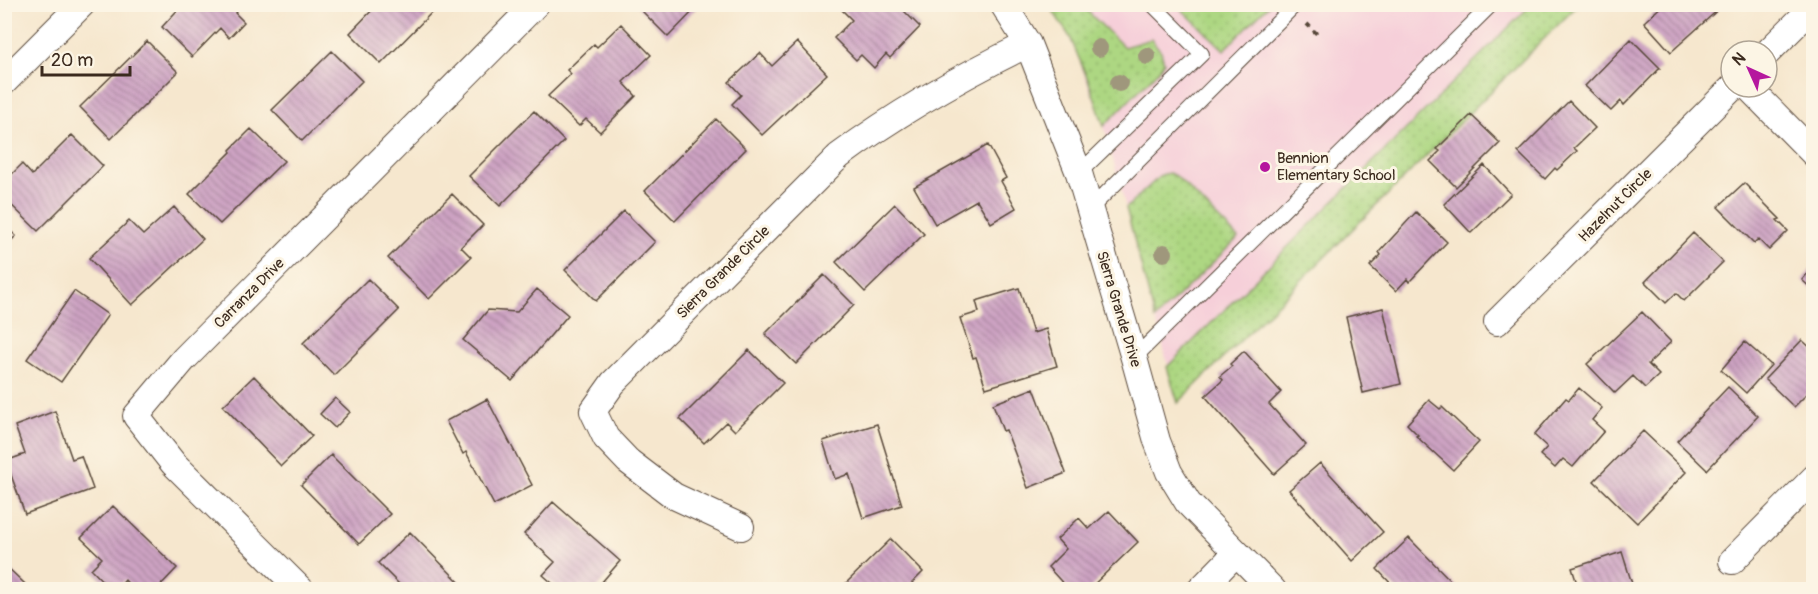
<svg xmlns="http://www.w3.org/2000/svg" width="1818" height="594" viewBox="0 0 1818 594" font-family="Pangolin,sans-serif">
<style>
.built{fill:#f6cfd9}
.grass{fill:url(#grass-dots);stroke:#748050;stroke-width:1.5}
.building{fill:url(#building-back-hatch)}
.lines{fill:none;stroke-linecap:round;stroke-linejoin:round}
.service-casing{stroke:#574638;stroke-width:16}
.minor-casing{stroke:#574638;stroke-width:28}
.path{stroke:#574638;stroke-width:4;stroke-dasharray:4.5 4.5;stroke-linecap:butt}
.service{stroke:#fff;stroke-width:14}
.minor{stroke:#fff;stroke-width:26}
.tree{fill:#9f977b}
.poi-dot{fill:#b5179e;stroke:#fcf5e5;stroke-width:2}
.labels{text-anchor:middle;stroke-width:6;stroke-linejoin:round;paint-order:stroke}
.poi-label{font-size:15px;fill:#3b2a1e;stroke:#fcf5e5;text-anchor:start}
.street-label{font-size:15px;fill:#3b2a1e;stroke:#fcf5e5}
</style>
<defs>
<pattern id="grass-dots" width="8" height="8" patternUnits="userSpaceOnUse" patternTransform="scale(1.5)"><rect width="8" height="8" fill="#add782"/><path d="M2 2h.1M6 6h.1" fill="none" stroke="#96b970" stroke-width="1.8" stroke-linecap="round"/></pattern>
<pattern id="building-back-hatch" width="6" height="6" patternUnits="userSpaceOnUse" patternTransform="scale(1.5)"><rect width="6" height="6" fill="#cda3c3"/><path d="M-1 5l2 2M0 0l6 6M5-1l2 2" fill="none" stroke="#a8859e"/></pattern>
</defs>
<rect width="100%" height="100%" fill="#fcf5e5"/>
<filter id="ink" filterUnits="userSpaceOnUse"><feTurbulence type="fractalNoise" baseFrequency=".0167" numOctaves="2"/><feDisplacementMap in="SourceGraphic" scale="12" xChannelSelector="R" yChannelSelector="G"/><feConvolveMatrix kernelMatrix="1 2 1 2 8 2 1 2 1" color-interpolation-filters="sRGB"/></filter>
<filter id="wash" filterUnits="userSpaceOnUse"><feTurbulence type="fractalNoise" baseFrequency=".008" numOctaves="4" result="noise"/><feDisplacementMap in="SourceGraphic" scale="24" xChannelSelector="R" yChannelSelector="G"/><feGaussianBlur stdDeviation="1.35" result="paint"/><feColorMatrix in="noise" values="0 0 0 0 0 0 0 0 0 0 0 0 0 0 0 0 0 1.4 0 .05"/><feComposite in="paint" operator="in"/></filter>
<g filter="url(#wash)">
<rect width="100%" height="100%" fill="#f6e7ce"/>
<path class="built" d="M1048 5H1578L1178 403 1104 126 1070 37Z"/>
<path class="grass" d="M1049 5H1081L1124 47 1151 39 1161 51 1164 62 1159 70 1104 126 1089 82 1070 37Z
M1177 5H1269L1224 50Z
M1531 5H1578L1178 403 1167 367Z
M1169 173 1176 176 1238 238 1155 319 1126 208 1161 175Z"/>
<g id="blocks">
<path class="building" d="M183 4H243L235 13 244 22 229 38 220 28 192 57 162 27Z
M378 4H440L381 64 350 33Z
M639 4H700L668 37 637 6Z
M836 4H897L920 27 890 58 886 54 874 68 861 55 856 60 834 38 852 20Z
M1664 4H1718L1721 7 1671 52 1644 22Z
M621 24 651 55 623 82 636 96 600 132 586 119 579 126 548 96 571 74 567 70 594 44 597 47Z
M1631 39 1660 68 1624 105 1621 101 1611 111 1585 86Z
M147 41 178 72 111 139 80 107Z
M797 42 827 74 762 135 732 104 741 95 729 82 760 53 772 66Z
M332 51 362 81 302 141 272 110Z
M1569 101 1595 128 1574 148 1577 151 1557 170 1555 168 1545 179 1518 152Z
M534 111 564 141 500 206 469 176Z
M1471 115 1500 143 1456 187 1430 161 1440 151 1437 149Z
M716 119 746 149 675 221 645 191Z
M251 129 284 161 220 224 189 194 231 152 230 150Z
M72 135 103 166 38 231 4 198V182L22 164 32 175Z
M988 145 1006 178 1001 181 1016 208 991 223 977 200 935 224 914 187Z
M1484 165 1511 194 1471 233 1444 204Z
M1744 183 1780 219 1777 220 1788 231 1769 250 1758 239 1754 243 1718 207Z
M452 194 483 225 461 247 471 257 429 299 388 258Z
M895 204 924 234 865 292 836 262Z
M174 207 203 239 132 305 89 258 129 221 143 235Z
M624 211 655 242 596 301 565 270Z
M1416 212 1447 242 1409 282 1407 279 1396 291 1370 266 1381 255 1379 252Z
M4 225 16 236 4 247Z
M1693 233 1723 262 1684 301 1676 293 1666 303 1645 282Z
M1814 266V291L1802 280Z
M824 275 854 305 796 364 765 334Z
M368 279 399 310 334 375 303 343Z
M1019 288 1033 333 1046 329 1057 366 986 388 976 357 973 358 960 318 979 312 976 301Z
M537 289 568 315 512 381 463 340 488 310 517 312Z
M74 291 108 315 61 382 27 359Z
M1383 308 1401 384 1363 393 1346 317Z
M1642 312 1671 342 1648 364 1659 375 1645 388 1633 376 1615 393 1587 364Z
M1802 340 1814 351V387L1794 407 1765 379Z
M1745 342 1771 365 1746 393 1721 370Z
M749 350 783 383 735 431 726 422 704 443 680 419Z
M1244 351 1281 392 1269 404 1306 445 1274 474 1205 396 1223 380 1220 376 1232 366 1230 364Z
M254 376 312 436 281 466 223 406Z
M1728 387 1758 416 1707 470 1677 441Z
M1034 388 1066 473 1028 488 1006 430 1003 431 993 404Z
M1579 388 1602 408 1592 420 1604 431 1573 467 1563 459 1555 468 1540 455 1547 447 1534 435 1566 398 1569 400Z
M335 398 350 412 335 428 320 414Z
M487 399 532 485 494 505 466 452 463 454 446 421Z
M1429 400 1440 409 1442 407 1479 442 1453 470 1416 436 1418 435 1407 424Z
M55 411 72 459 81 456 93 489 25 514 6 461 25 454 15 426Z
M877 424 902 505 863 518 849 474 835 479 823 441Z
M1643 431 1686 472 1637 523 1594 481Z
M331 455 390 514 359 544 301 485Z
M1320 463 1383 532 1352 561 1289 490Z
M553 502 620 561 595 590H587L582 585 579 590H560L543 575 555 562 524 534Z
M113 506 177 568 156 590H134L125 580 116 590H111L91 569 102 558 81 538Z
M1109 511 1138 542 1088 590H1069L1048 567 1066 549 1057 539 1079 518 1089 529Z
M410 532 467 590H405L378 563Z
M1409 538 1460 590H1397L1377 569Z
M891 539 923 572 911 584 917 590H839Z
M1622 552 1634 590H1579L1572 568Z
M4 564 26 585 23 590H4Z"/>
</g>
</g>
<g filter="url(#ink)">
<use href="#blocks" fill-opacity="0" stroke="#574638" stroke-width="1.5"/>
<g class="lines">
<g class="service-casing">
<path id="service" d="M1079 173 1202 54 1152 4
M1089 210 1296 4
M1134 358 1492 4"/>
</g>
<g class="minor-casing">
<path id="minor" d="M1003 4 1028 44 1079 173 1134 358 1157 441 1169 472 1188 503 1273 590
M1767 53 1814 6
M4 82 82 4
M1748 87 1814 154
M1497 322 1733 87
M741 527 674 496 628 461 606 438 593 411 613 383 839 156C898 112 962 76 1028 44
M1732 561 1814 478
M301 590 173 463 136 416 184 359 536 4
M1200 590 1236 553"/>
</g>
<path class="path" d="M1307 24 1319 36"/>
<use href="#service" class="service"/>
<use href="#minor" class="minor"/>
</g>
<g class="tree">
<circle cx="1099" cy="48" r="9"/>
<circle cx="1147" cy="56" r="9"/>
<circle cx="1119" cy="83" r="9"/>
<circle cx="1164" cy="253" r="9"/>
</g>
</g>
<circle class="poi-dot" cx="1265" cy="167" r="6"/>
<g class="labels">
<g class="poi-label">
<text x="1277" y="163">Bennion<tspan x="1277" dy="17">Elementary School</tspan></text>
</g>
<g class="street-label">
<text transform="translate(1615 205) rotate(-45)" y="5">Hazelnut Circle</text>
<text transform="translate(723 272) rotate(-45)" y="5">Sierra Grande Circle</text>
<text transform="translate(249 293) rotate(-45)" y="5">Carranza Drive</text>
<text transform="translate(1119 309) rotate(73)" y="5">Sierra Grande Drive</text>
</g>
</g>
<rect width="1818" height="594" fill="none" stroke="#fcf5e5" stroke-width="24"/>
<g transform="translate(1749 69) rotate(315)"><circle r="28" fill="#fcf5e5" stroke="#afa495" stroke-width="1.5"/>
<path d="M0-4.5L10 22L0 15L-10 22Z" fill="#b5179e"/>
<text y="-9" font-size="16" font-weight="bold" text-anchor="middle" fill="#3b2a1e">N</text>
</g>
<path d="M42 66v9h88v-9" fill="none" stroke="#3b2a1e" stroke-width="3"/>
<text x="51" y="66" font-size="18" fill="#3b2a1e" stroke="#fcf5e5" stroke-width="4.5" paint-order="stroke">20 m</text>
</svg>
